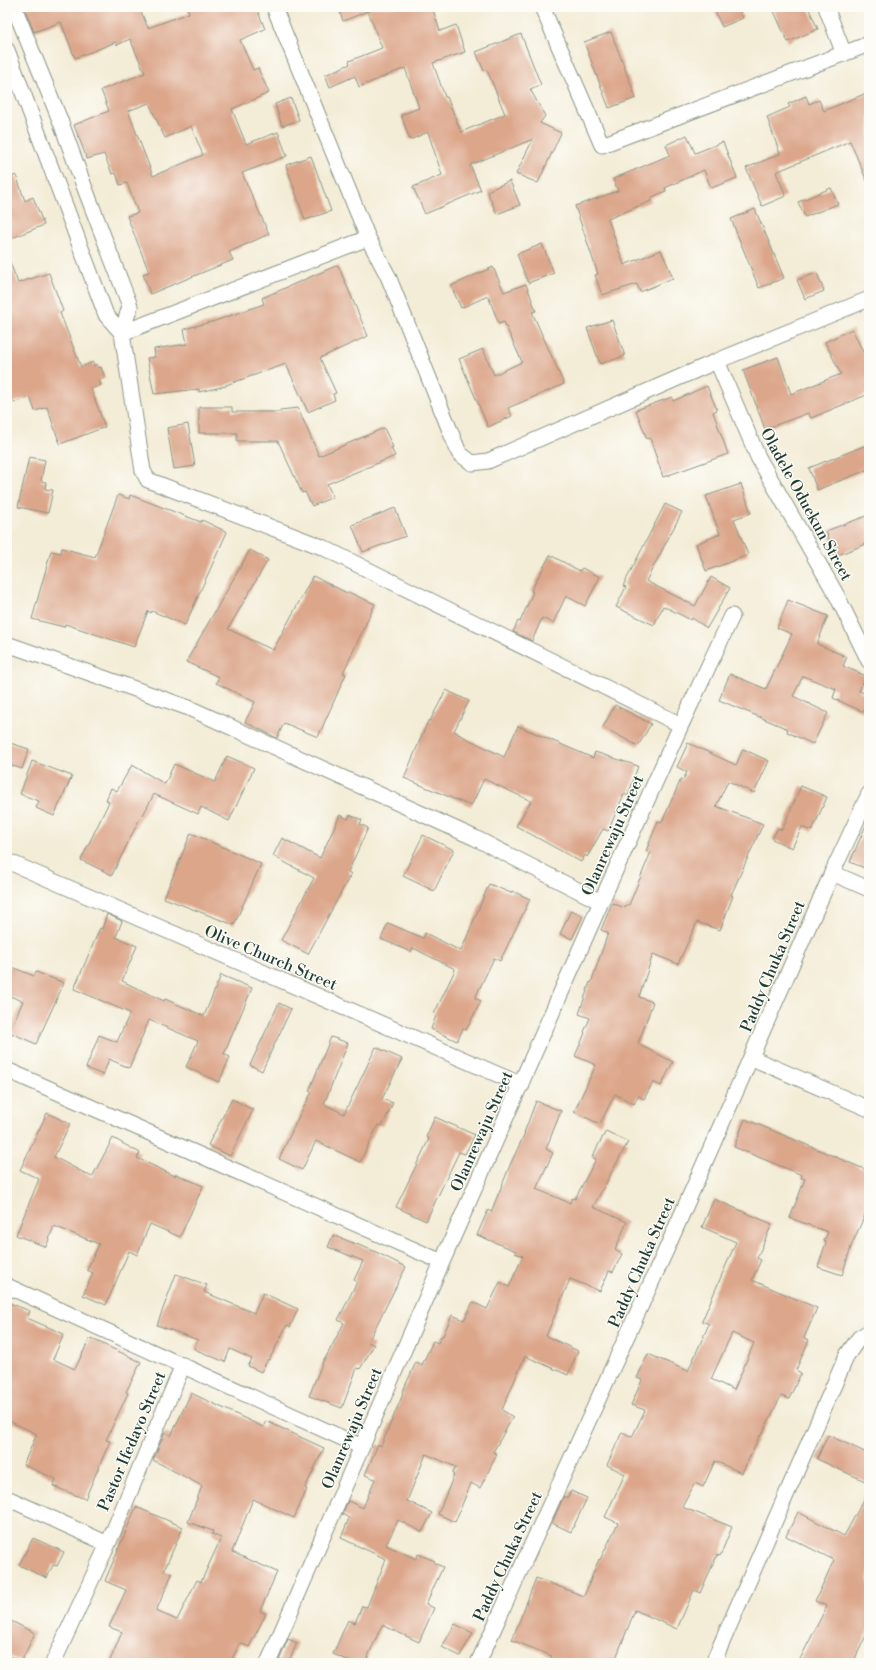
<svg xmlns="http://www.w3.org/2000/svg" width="876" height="1670" viewBox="0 0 876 1670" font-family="'Libre Bodoni',serif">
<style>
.building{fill:#dca68a;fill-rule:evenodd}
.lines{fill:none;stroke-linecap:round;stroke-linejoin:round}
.street-casing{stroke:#899485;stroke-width:17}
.street{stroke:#fff;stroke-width:15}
.labels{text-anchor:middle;stroke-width:3;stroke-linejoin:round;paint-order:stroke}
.street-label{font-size:16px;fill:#1f3d34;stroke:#fdfcf7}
</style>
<rect width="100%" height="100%" fill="#fdfcf7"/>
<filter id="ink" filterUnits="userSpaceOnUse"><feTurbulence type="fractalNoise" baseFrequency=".025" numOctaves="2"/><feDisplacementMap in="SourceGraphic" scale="8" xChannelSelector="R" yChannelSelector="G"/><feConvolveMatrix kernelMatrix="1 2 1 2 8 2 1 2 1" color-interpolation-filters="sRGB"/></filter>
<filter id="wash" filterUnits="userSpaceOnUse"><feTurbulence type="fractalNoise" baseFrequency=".012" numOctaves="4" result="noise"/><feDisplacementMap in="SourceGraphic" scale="16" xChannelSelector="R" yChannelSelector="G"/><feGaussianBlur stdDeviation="0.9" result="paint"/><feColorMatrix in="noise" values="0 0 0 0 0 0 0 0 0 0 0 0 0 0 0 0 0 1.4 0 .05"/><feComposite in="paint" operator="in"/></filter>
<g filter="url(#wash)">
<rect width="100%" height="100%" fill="#f3ecd6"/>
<g id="blocks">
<path class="building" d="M24 7H139L148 28 189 13 187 7H256L265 29 240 40 253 70 258 68 269 93 232 109 246 144 278 132 287 156 242 173 269 234 229 252 233 260 150 294 143 274 149 272 127 216 138 213 127 183 120 185 116 173 112 174 104 154 87 159 74 125 109 111 101 90 145 73 130 39 117 45 116 42 75 58 61 22 34 32ZM149 103 165 138 191 126 203 155 153 176 128 111Z
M338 7H432L440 31 456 25 465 52 433 63 445 97H447L461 132 505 114 487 70 484 71 476 52 521 34 541 85 530 89 545 116 540 123 561 133 538 183 516 174 533 139 470 165 481 190 425 214 413 187 442 175 428 132 410 140 401 115 419 108 405 68 359 87 355 76 330 87 325 75 350 64 349 61 382 48 368 11 343 21Z
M713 7H738L743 18 722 27Z
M772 7H808L818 29 788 42Z
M611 32 636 98 609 108 584 42Z
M869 92V186L850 141 776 172 786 196 762 206 746 168 780 154 767 117 790 107 788 104 806 96 809 104 819 100 824 111Z
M291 98 299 120 282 126 275 104Z
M687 135 695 153 723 142 737 178 711 188 704 170 665 188 666 191 650 198 651 201 608 219 624 265 661 250 673 278 640 292 637 284 602 295 595 275 598 274 575 206 618 191 613 179 670 155 666 145Z
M311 156 331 211 305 220 286 165Z
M16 175 25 201 33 197 44 225 7 240V179Z
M510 181 520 205 497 214 487 191Z
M831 188 838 204 805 217 798 202Z
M755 209 784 278 759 288 731 219Z
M542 244 554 273 528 283 517 254Z
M7 257H8L18 283 49 273 63 311 60 313 81 367 93 362 94 366 97 364 98 368 101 367 105 378 99 380 101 385 91 389 105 427 60 444 47 407 35 411 30 397 7 405Z
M338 265 368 336 320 358 336 393 333 394 335 400 308 412 286 364 226 385V386L199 392V389L154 394 147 358 155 357 154 349 187 344 184 329 215 321 264 304 262 298Z
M493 267 504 292 526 284 536 311 532 312 564 384 508 408 512 416 488 427 459 359 483 349 494 375 522 362 504 322 499 324 488 296 461 308 451 286Z
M817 273 824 291 805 299 797 280Z
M612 320 625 356 600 364 587 328Z
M852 329 869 364V394L811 418 808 413 765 429 743 370 778 357 791 394 841 374 825 342Z
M707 386 717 410 713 412 728 454 663 477 650 438 647 439 636 410 672 397 673 401Z
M199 407H232V412H280V410L298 408 319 456 384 428 393 447 391 448 395 456 327 484 333 497 312 506 305 492 302 493 278 441H237V433H199Z
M188 424 195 466 174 469 167 428Z
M869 444V469L817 490 809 468Z
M29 457 45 460 41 481 46 482 45 489 53 490 48 513 18 507Z
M741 484 751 513 734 519 748 555 706 571 696 544 720 534 706 496Z
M118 495 129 499 130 495 201 522 202 520 227 532 185 625 152 611 151 613 148 611 134 647 65 624 64 627 32 619 51 551 61 553 62 548 95 557Z
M665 504 682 512 646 581 695 606 711 577 730 588 707 628 692 618 691 620 663 606 654 625 616 607 626 587 623 586Z
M395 508 406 536 363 552 352 525Z
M869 515V543L835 556 826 531Z
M250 550 268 560 228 629 273 650 313 576 347 593 348 592 375 604 343 673 346 674 318 737 284 723 277 738 245 722 255 702 216 683 219 677 186 662Z
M550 555 580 571 582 568 600 577 585 606 566 596 553 623 542 618 532 641 513 632 518 621 520 622 533 592 531 591Z
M788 600 828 616 817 644 847 657 843 666 866 676 859 691 869 695V702L864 712 833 698 836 689 803 676 793 696 828 713 813 744 787 732 788 729 719 700 730 674 766 689 792 634 777 628Z
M446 690 469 701 454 731 458 733V734L504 757 518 726 593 758 595 752 638 766 628 796 624 794 608 831 603 829 587 857 585 855 581 862 516 826 531 801 484 779 471 806 404 778 428 721H430Z
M615 705 651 724 638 746 603 727Z
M7 742 29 749 22 769 7 764Z
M688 743 736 765 743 749 769 761 754 793 728 781 716 806 763 824 731 895 733 896 720 930 697 922 678 964 653 954 639 997 653 1002 638 1044 673 1062 661 1086 653 1082 644 1099 638 1096 634 1104 615 1094 600 1124 574 1112 596 1065 575 1056 585 1033 584 1032 590 1018 579 1014 590 982 591 983 608 933 601 930 612 903 625 908 626 905H629L651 852 646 851 658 821 662 822 681 779 683 780 687 772 677 767Z
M227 756 254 768 229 821 201 807 198 814 154 794 142 817 141 816 112 875 81 860 109 802 106 800 111 788 117 791 132 765 165 784 174 764 215 782Z
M32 761 72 776 54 816 36 808 39 801 20 794Z
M801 786 827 797 812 831 802 827 792 848 772 839 778 828 782 830Z
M340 815 348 819 350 815 362 820 360 824 368 828 348 872 351 874 308 954 281 940 314 878 273 856 282 838 320 858Z
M869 818V870L850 862Z
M191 833 261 864 234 925 164 898Z
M423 835 454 850 434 891 403 876Z
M489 884 511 893 512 891 530 899 500 961 494 958 475 998 481 1001 466 1030 463 1029 457 1041 431 1029 436 1016 434 1014 455 970V969L413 948 411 952 381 939 388 923 423 938 425 933 461 951Z
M571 910 583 916 572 939 560 934Z
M107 914 122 921 116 937 137 946 122 981 164 1001 165 999 204 1016 221 975 252 988 224 1054 230 1057 219 1082 186 1067 198 1041 149 1020 129 1068 109 1059 103 1075 86 1068 99 1035 117 1042 130 1013 74 989 100 928 102 929Z
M7 965 34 976 36 972 64 983 36 1044 9 1032 23 1001 7 995Z
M279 1003 291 1009 262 1071 250 1065Z
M331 1037 348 1043 324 1104 344 1114 376 1047 402 1059 382 1099 393 1103 382 1126 378 1125 360 1162 316 1141 302 1170 279 1159 300 1114 312 1092 309 1091Z
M232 1099 253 1110 230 1156 208 1145Z
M536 1101 561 1111 546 1149 553 1153 536 1189 570 1203 572 1198 575 1199 596 1159 592 1157 606 1131 628 1142 593 1207 627 1222 615 1250 622 1254 613 1272 609 1271 600 1291 570 1279 546 1336 578 1351 568 1375 525 1356 502 1410 513 1417 493 1452 497 1454 480 1488 471 1483 455 1522 438 1514 454 1475 452 1474 456 1467 426 1454 407 1501 432 1513 422 1532 398 1520 386 1545 416 1559 418 1554 435 1561 434 1563 443 1567 426 1604 434 1608 419 1642 382 1625 365 1663H353L333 1654 348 1620 355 1623 362 1606 367 1607 386 1559 341 1538 349 1518 342 1514 348 1501 363 1508 375 1479 365 1475 378 1444 381 1446 403 1394 402 1393 416 1362 422 1365 433 1341 438 1343 441 1336H443L452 1315 464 1320 473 1302 487 1309 500 1282 509 1287 523 1256 515 1253 516 1251 477 1235 488 1210 491 1212 511 1163 525 1133H524Z
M47 1113 70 1124 54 1157 92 1177 113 1138 140 1153 137 1158 175 1176 176 1174 203 1186 180 1237 150 1224 137 1255 129 1251 106 1305 83 1295 93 1273 87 1270 99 1244 54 1226 46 1247 16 1235 39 1179 20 1170Z
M435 1117 475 1135 465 1154 459 1152 426 1221 396 1207 429 1139 426 1137Z
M745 1119 869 1171V1206L852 1244 842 1275 818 1267 826 1242 824 1241 828 1232 790 1218 805 1179 801 1178 802 1175 734 1147Z
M714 1199 772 1224 757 1258 761 1260 752 1280 817 1308 804 1338 809 1340 796 1370 801 1373 789 1399 781 1396 761 1436 760 1435 742 1473 715 1461 703 1487 695 1483 682 1507 732 1527 720 1556 717 1555 700 1593 694 1590 677 1629 635 1610 614 1663H549L552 1656 512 1640 536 1578 584 1596 599 1559 600 1560 618 1523 605 1517 625 1474 607 1465 622 1432 632 1437 645 1410 631 1405 642 1380 637 1378 648 1354 688 1371 709 1324 702 1321 736 1242 702 1227ZM732 1333 754 1343 734 1390 711 1379Z
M333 1235 374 1251 406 1267 368 1342 374 1345 360 1369 357 1368 342 1408 309 1396 324 1359H325L344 1323 338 1320 357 1282 354 1280 363 1261 328 1247Z
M176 1274 207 1285 204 1292 254 1313 263 1293 298 1309 290 1327 287 1325 269 1360 268 1359 261 1372 248 1366 252 1359 230 1349 225 1362 194 1349 198 1340 157 1325Z
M7 1302 30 1311 27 1318 64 1334 53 1359 75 1369 90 1338 141 1362 126 1392 128 1393 106 1440 110 1441 85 1499 53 1486 56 1479 23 1465 37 1434 7 1420Z
M191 1393 263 1427 266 1421 324 1448 305 1488 307 1489 294 1518 253 1499 232 1552 277 1572 260 1611 266 1614 249 1647 240 1643 230 1663H109L122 1632 109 1627 126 1590 105 1581 136 1507 183 1527 164 1571 172 1574 156 1611 177 1620 197 1580 201 1582 221 1538 212 1534 213 1531 188 1522 202 1486 153 1460 165 1432 171 1436Z
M828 1435 869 1454V1483L817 1459Z
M869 1490V1629L853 1663H798L827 1606 815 1601 834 1560 786 1536 798 1512 844 1536Z
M571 1491 587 1498 571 1532 552 1523 564 1496 567 1498Z
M33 1538 64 1552 57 1566 53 1565 47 1578 19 1565Z
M7 1619 35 1633 21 1662 7 1655Z
M455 1624 473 1633 460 1656 442 1647Z
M288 1639 297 1643 288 1663H278Z"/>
</g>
</g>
<g filter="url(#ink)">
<use href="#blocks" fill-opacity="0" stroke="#899485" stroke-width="1"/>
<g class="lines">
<g class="street-casing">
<path id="street" d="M14 7 60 120 84 186 130 306 122 333 143 471 148 480 322 547 681 725
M274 7 368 238 388 276 459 453 472 463 488 461 717 361 869 299
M542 7 602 145 869 44
M826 7 844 54
M7 50 106 315 122 333
M122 333 368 238
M717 361 758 457 837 596 869 661
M7 644 189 708 475 838 601 902
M7 861 522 1085
M832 873 869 889
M752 1058 869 1109
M7 1070 442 1262
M7 1286 362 1447
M7 1498 108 1544
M53 1663 108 1544 183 1365
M268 1663 442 1262 601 902 681 725 732 616
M478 1663 667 1248 832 873 869 794
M713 1663 847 1355 859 1338 869 1332"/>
</g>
<use href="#street" class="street"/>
</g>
</g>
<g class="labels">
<g class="street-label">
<text transform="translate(807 504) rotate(61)" y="6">Oladele Oduekun Street</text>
<text transform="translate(612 835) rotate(-66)" y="6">Olanrewaju Street</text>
<text transform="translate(271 957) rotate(23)" y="6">Olive Church Street</text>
<text transform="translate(772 966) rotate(-67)" y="6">Paddy Chuka Street</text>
<text transform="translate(481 1131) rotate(-66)" y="6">Olanrewaju Street</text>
<text transform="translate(641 1262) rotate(-66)" y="6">Paddy Chuka Street</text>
<text transform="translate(351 1428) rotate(-67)" y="6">Olanrewaju Street</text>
<text transform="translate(131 1441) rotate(-67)" y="6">Pastor Ifedayo Street</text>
<text transform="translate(507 1556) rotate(-65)" y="6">Paddy Chuka Street</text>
</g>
</g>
<rect width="876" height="1670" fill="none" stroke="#fdfcf7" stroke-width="24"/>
</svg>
